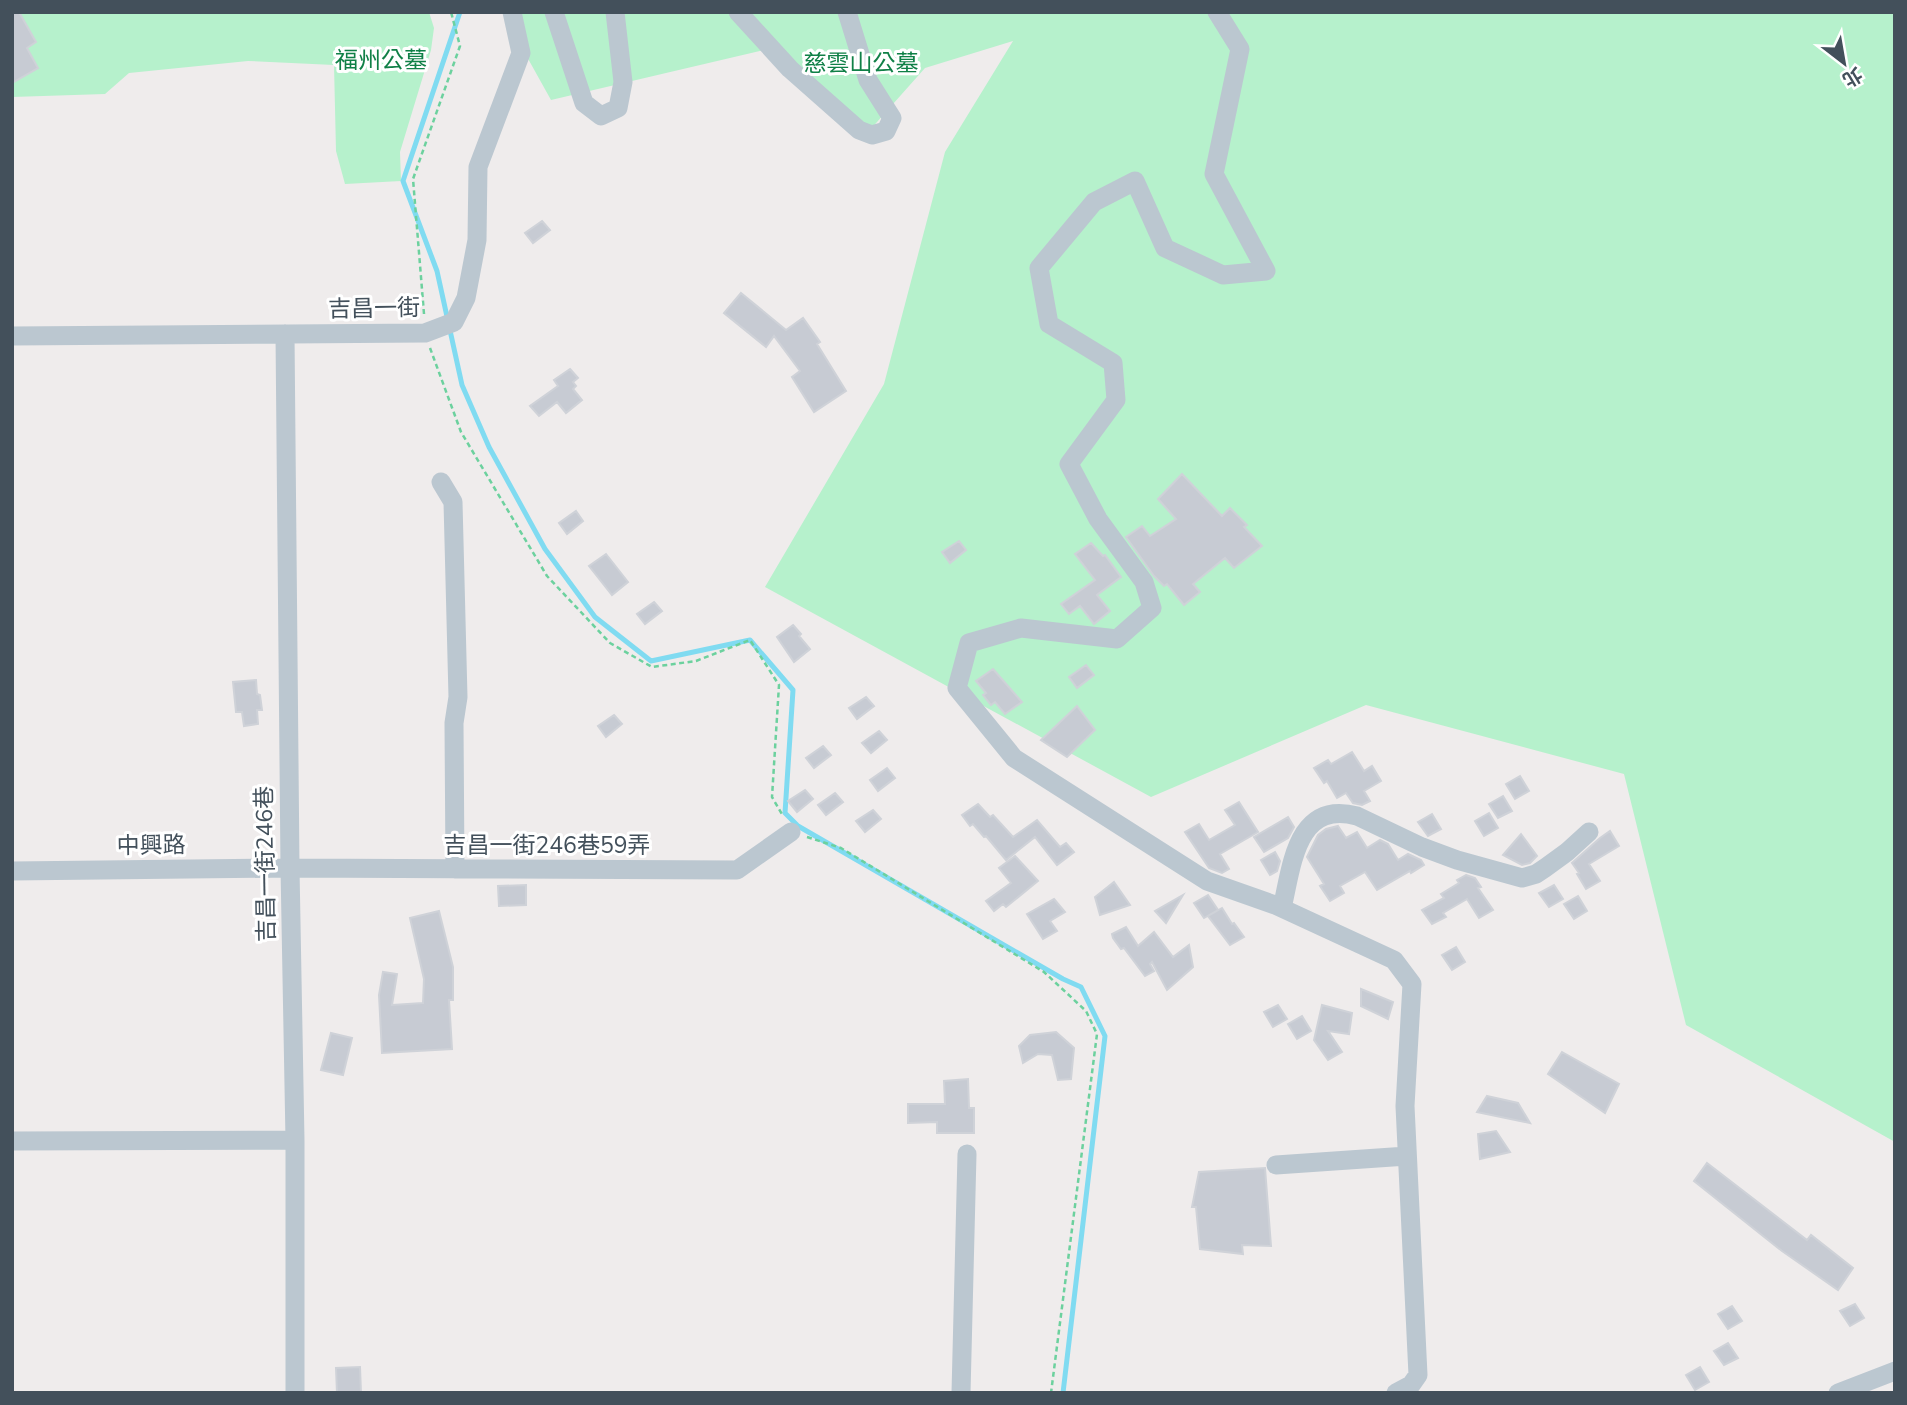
<svg xmlns="http://www.w3.org/2000/svg" width="1907" height="1405" viewBox="0 0 1907 1405" font-family="'Nunito Sans','Noto Sans TC',sans-serif">
<style>
.green{fill:#b6f1cc}
.lines{fill:none;stroke-linecap:round;stroke-linejoin:round}
.stream{stroke:#80dbf1;stroke-width:5}
.building{fill:#c7cbd3;stroke:#cfd2d8;stroke-width:2}
.path{stroke:#6cd19e;stroke-width:2.5;stroke-dasharray:5 3.5;stroke-linecap:butt}
.minor{stroke:#bbc7d0;stroke-width:19}
.labels{text-anchor:middle;stroke-width:6;stroke-linejoin:round;paint-order:stroke}
.park-label{font-size:23px;fill:#108047;stroke:#fff}
.street-label{font-size:23px;fill:#43505b;stroke:#fff}
</style>
<rect width="100%" height="100%" fill="#efecec"/>
<path class="green" d="M12 12H429L434 28 431 50 400 152 401 181 345 184 336 151 334 65 248 61 129 73 105 94 12 97Z
M502 12H1895V1142L1686 1025 1624 774 1366 705 1151 797 765 587 884 384 945 152 1013 41 925 68 861 140 781 46 551 100Z"/>
<g class="lines">
<path class="stream" d="M460 12 403 181 437 271 462 385 489 447 545 549 595 617 651 661 750 640 793 690 785 813 798 826 1063 979 1081 987 1105 1036 1063 1393"/>
</g>
<path class="building" d="M12 12H19L36 42 27 48 38 68 12 83Z
M542 221 550 230 533 243 525 233Z
M741 293 786 330 803 318 820 342 817 344 846 391 814 412 792 377 800 371 774 336 766 347 724 313Z
M570 369 578 378 573 382 576 386 573 389 582 400 566 413 557 402 539 416 530 406 558 386 554 380Z
M1182 474 1222 516 1230 508 1247 525 1244 527 1262 546 1234 568 1225 558 1193 584 1200 592 1184 605 1167 584 1164 586 1154 576 1126 537 1142 526 1150 536 1176 519 1158 499Z
M576 511 583 521 567 534 559 523Z
M959 541 966 550 950 563 942 552Z
M1091 543 1103 556 1105 555 1121 577 1097 595 1110 611 1094 624 1080 606 1069 614 1061 604 1095 580 1075 554Z
M606 554 628 582 612 595 589 566Z
M654 602 662 611 645 624 637 614Z
M793 625 801 634 799 636 810 649 794 662 777 637Z
M1086 665 1094 675 1077 688 1069 677Z
M993 669 1022 702 1005 714 995 702 991 705 983 695 986 693 976 681Z
M256 680 257 694 260 695 262 710H257L258 724 244 726 242 712H236L233 682Z
M866 697 874 706 857 719 849 708Z
M1077 706 1095 730 1067 757 1041 740Z
M614 715 622 724 606 737 598 726Z
M879 731 887 740 871 753 862 743Z
M823 746 831 755 814 768 806 758Z
M1352 752 1364 771 1372 766 1381 781 1364 791 1370 801 1362 805 1353 803 1346 793 1337 798 1327 781 1324 783 1314 768 1328 760 1331 764Z
M887 768 895 778 878 791 870 780Z
M1520 776 1529 791 1515 799 1506 784Z
M805 790 813 799 797 812 788 801Z
M835 793 843 802 826 815 818 805Z
M1503 796 1512 811 1498 818 1489 804Z
M1239 802 1258 832 1220 854 1229 869 1222 873 1209 868 1185 832 1199 824 1209 840 1235 825 1225 810Z
M978 804 990 817 993 815 1013 837 1037 820 1060 847 1066 843 1074 852 1057 865 1035 837 1006 860 986 836 984 837 973 824 970 826 962 815Z
M873 810 881 819 865 832 856 821Z
M1489 813 1498 828 1484 836 1475 821Z
M1432 814 1441 829 1428 836 1418 822Z
M1288 817 1294 827 1288 838 1264 852 1254 837Z
M1338 826 1346 838 1357 832 1367 848 1380 840 1388 844 1398 860 1408 854 1421 860 1424 865 1411 873 1410 871 1377 890 1365 872 1340 886 1344 893 1330 901 1320 886 1324 884 1307 857 1318 835 1326 829Z
M1610 831 1619 846 1589 864 1600 881 1586 889 1577 874 1579 873 1572 863 1600 838Z
M1521 834 1537 856 1530 863 1522 865 1503 855Z
M1275 852 1280 861 1277 871 1270 875 1261 860Z
M1015 856 1038 881 1006 907 1003 904 994 911 986 901 1011 883 999 868Z
M1466 875 1475 878 1481 887 1478 888 1493 910 1479 918 1467 899 1443 913 1446 917 1432 924 1422 910 1444 898 1441 894 1459 883 1457 880Z
M1114 882 1130 905 1100 915 1095 897Z
M526 885V905L499 906 498 886Z
M1554 885 1563 899 1549 907 1539 893Z
M1183 895 1166 923 1155 911Z
M1208 895 1218 910 1204 918 1194 903Z
M1578 896 1587 911 1574 919 1564 904Z
M1054 899 1065 912 1050 921 1057 931 1043 939 1027 914Z
M1222 908 1232 924 1234 923 1244 937 1230 945 1208 916Z
M439 911 453 967V1000H449L452 1049 382 1053 379 995 383 972 397 974 392 1005 423 1003 424 979 410 918Z
M1126 927 1138 946 1154 932 1173 957 1189 945 1193 967 1167 990 1152 962 1150 964 1154 971 1145 976 1124 948 1121 949 1113 938 1112 934Z
M1456 947 1465 962 1452 970 1442 955Z
M1361 989 1393 1002 1388 1019 1361 1006Z
M1278 1005 1287 1019 1273 1027 1264 1012Z
M1322 1005 1352 1013 1349 1034 1328 1031 1342 1052 1328 1060 1314 1040Z
M1302 1016 1311 1031 1297 1039 1288 1024Z
M1056 1032 1074 1048 1071 1079 1058 1080 1052 1055 1038 1054 1023 1063 1019 1046 1030 1035Z
M331 1033 352 1038 343 1075 321 1070Z
M1562 1052 1619 1084 1605 1113 1548 1074Z
M968 1079 969 1108H974V1133H937V1122L908 1123V1104H945L944 1081Z
M1487 1096 1518 1103 1530 1123 1477 1112Z
M1496 1131 1510 1152 1480 1159 1478 1134Z
M1707 1163 1807 1240 1811 1235 1853 1268 1838 1290 1782 1251 1694 1181Z
M1265 1168 1271 1246 1242 1245 1243 1254 1200 1249 1196 1207H1192L1199 1172Z
M1855 1304 1864 1318 1850 1326 1840 1311Z
M1732 1306 1742 1321 1728 1329 1718 1314Z
M1728 1343 1738 1358 1724 1365 1714 1351Z
M360 1367 361 1393H337L336 1368Z
M1700 1367 1709 1382 1695 1390 1686 1375Z"/>
<g class="lines">
<path class="path" d="M424 314 413 179 460 46 451 12
M430 348 461 432 547 576 610 643 652 667 696 661 750 640 779 685 772 797 783 816
M807 837 841 848 1044 972 1086 1011 1097 1034 1051 1393"/>
<path class="minor" d="M554 12 584 103 601 116 618 108 623 82 615 12
M738 12 790 69 859 130 872 135 886 131 892 118 868 80 847 12
M1217 12 1240 49 1214 174 1266 271 1223 275 1165 248 1135 181 1094 202 1039 268 1049 324 1113 363 1116 400 1069 464 1098 519 1144 582 1152 608 1117 639 1021 628 969 643 957 688 1014 758 1207 881 1275 905 1394 960 1412 984 1405 1106 1418 1375 1411 1385 1396 1393
M285 334 290 868 295 1140V1393
M12 336 425 333 454 322 466 298 477 240 478 167 521 53 512 12
M441 482 453 502 458 697 454 723 455 869
M12 871 290 868 737 870 791 832
M1282 908C1292 866 1296 800 1357 816L1422 847 1457 860 1522 878 1536 874 1545 868 1567 852 1589 832
M12 1141 295 1140
M1276 1165 1407 1156
M961 1393 967 1154
M1838 1393 1895 1371"/>
</g>
<g class="labels">
<g class="park-label">
<text x="381" y="68">福州公墓</text>
<text x="861" y="71">慈雲山公墓</text>
</g>
<g class="street-label">
<text transform="translate(374 308) rotate(-1)" y="8">吉昌一街</text>
<text transform="translate(151 845) rotate(-1)" y="8">中興路</text>
<text x="547" y="853">吉昌一街246巷59弄</text>
<text transform="translate(265 864) rotate(-91)" y="8">吉昌一街246巷</text>
</g>
</g>
<rect width="1907" height="1405" fill="none" stroke="#43505b" stroke-width="28"/>
<g transform="translate(1844 63) rotate(149)" stroke="#ffffff" stroke-width="5" paint-order="stroke">
<path d="M0-5L12 26L0 18L-12 26Z" fill="#43505b"/>
<text y="-10" font-size="19" font-weight="bold" text-anchor="middle" fill="#43505b">北</text>
</g>
</svg>
